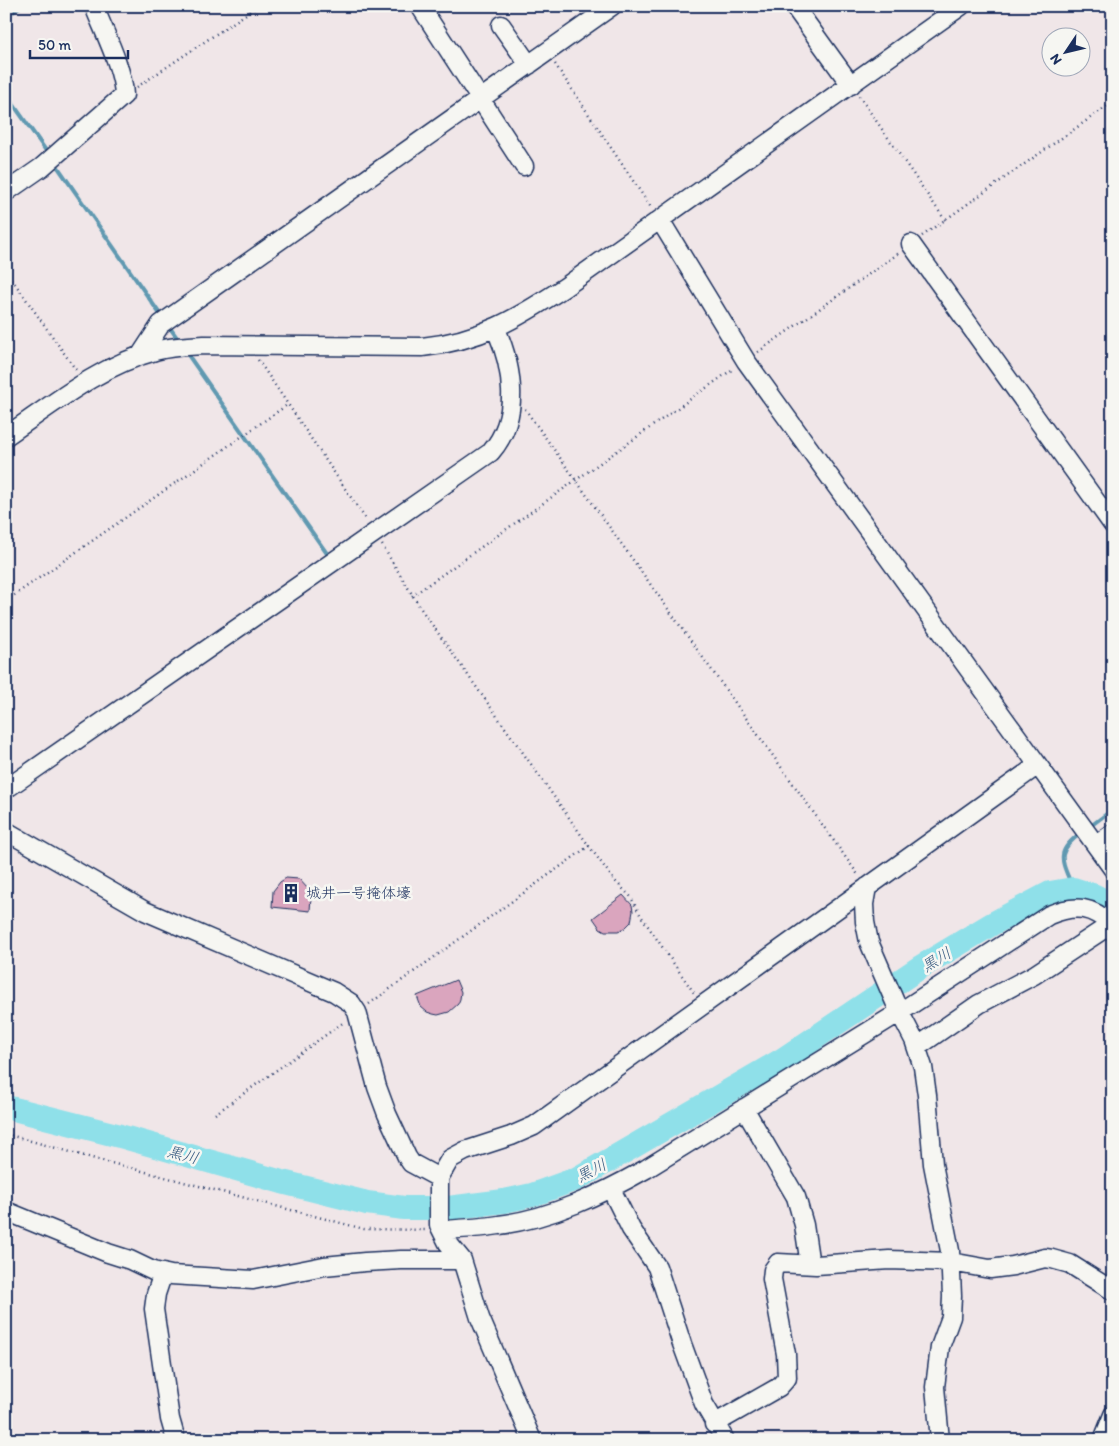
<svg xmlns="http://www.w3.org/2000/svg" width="1119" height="1446" viewBox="0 0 1119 1446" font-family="Itim,'Klee One',sans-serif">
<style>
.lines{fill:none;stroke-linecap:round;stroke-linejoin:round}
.stream{stroke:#6199b1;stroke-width:4}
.river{stroke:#8fe0e9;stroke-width:24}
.building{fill:#daa5be;stroke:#1b2f5e}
.minor-casing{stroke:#1b2f5e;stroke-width:21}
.path{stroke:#1b2f5e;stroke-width:2.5;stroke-dasharray:1 4;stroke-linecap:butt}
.minor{stroke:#f6f6f2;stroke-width:18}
.labels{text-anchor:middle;stroke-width:5;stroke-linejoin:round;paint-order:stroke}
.poi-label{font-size:15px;fill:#1b2f5e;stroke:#f6f6f2;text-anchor:start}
.water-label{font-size:16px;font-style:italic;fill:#385b81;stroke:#f6f6f2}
</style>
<rect width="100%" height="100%" fill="#f0e6e8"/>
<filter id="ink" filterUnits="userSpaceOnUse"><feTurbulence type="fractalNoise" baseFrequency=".02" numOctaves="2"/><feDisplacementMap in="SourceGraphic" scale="10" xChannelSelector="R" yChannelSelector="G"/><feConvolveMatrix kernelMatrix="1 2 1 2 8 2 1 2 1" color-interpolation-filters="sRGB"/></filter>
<g filter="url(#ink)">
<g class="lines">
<path class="stream" d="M6 17 21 6
M6 94 49 155
M55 163 162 317
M168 325 180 342
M186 352 328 555 326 557
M1088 828 1113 809
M1073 889C1063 862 1053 853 1081 833"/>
<path class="river" d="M6 1107 120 1136 282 1182 367 1203 404 1208H448L504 1201 532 1195 576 1179 615 1157 782 1060 922 966 992 924 1050 893 1073 889 1095 896 1113 905"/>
</g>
<path class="building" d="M286 878 299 879 308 889 311 896 310 911 272 907 273 891 280 882Z
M623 895 632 905 633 911 631 922 625 928 618 931H605L600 928 593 918Z
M456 980 461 992 460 999 458 1004 449 1012 438 1015 433 1014 427 1012 421 1007 417 996Z"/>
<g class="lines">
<g class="minor-casing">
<path id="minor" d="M420 6 524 166
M794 6 851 85
M501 25 529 65
M6 192 42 167 124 95C123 68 104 32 94 6
M660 220 746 361 1113 869
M911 244 1113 525
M140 356 161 324 612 6
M6 436C53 404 99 366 155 351 171 346 188 346 204 345L422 347C480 341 518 318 565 287L961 6
M6 789 491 452C521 417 513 368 496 329
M6 831 145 911 334 992 351 1003 357 1012 377 1087 387 1114 407 1157 411 1163 439 1178V1225L448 1243 462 1260 480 1318 532 1440
M1096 845 1113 833
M867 887 864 904 865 922 869 942 898 1009 914 1040 923 1067 927 1095 933 1164 950 1251 952 1296 951 1317 940 1347 935 1387 940 1440
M917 1047 979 1004 1034 975 1113 923
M744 1108 796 1197 804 1225 810 1265
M439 1178 450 1159 465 1151 511 1136 534 1126 1038 765
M611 1189 631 1229 657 1267 682 1344 704 1404 725 1440
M6 1211 108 1253 130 1260 153 1271 171 1275 253 1280 324 1266 365 1262 401 1260H462
M442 1230C461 1229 480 1228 499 1225 552 1218 600 1195 646 1169L900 1012 1049 915C1075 904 1092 906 1113 926
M163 1273 156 1294 154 1309 170 1419 176 1440
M714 1424 779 1387 787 1378 786 1354 772 1279 773 1270 778 1263 816 1265 889 1260 951 1262 990 1269 1013 1266 1045 1258 1052 1259 1070 1264 1113 1291
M1103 1440 1113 1415"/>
</g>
<path class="path" d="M555 64 652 209
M137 87 258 6
M859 96 945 220
M922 236 1113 102
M6 271 76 370
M758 352 899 253
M258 360 367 521
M525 409 859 876
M382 545 421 609 589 846 614 880 630 896 641 916 694 993
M412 596 733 369
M6 601 287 405
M369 1004 589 846
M215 1114 344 1022
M6 1134 92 1158 364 1229 425 1230"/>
<use href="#minor" class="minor"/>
</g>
</g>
<defs>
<g id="building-bare" transform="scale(1.5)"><path d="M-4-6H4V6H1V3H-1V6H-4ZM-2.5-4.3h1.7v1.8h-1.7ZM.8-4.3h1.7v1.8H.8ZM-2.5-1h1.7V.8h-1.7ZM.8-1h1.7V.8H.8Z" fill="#1b2f5e" stroke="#f6f6f2" stroke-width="2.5" paint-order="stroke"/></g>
</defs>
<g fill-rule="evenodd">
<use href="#building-bare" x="291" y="893"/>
</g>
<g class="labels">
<g class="poi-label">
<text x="306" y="898">城井一号掩体壕</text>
</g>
<g class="water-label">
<text transform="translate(936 959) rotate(-31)" y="6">黒川</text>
<text transform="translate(183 1154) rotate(15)" y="6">黒川</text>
<text transform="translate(591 1170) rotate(-27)" y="6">黒川</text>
</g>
</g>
<rect width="1119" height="1446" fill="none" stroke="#f6f6f2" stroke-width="25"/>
<rect x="12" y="12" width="1094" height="1421" fill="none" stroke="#1b2f5e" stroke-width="2" filter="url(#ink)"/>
<g transform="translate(1066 52) rotate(235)"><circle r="24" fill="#f6f6f2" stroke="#9ea6b7"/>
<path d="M0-4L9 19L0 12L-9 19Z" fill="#1b2f5e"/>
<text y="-8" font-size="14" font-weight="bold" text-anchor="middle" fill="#1b2f5e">N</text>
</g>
<path d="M30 50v8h98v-8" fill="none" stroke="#1b2f5e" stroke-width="2.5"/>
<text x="38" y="50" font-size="15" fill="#1b2f5e" stroke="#f6f6f2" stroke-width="4" paint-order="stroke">50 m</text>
</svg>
